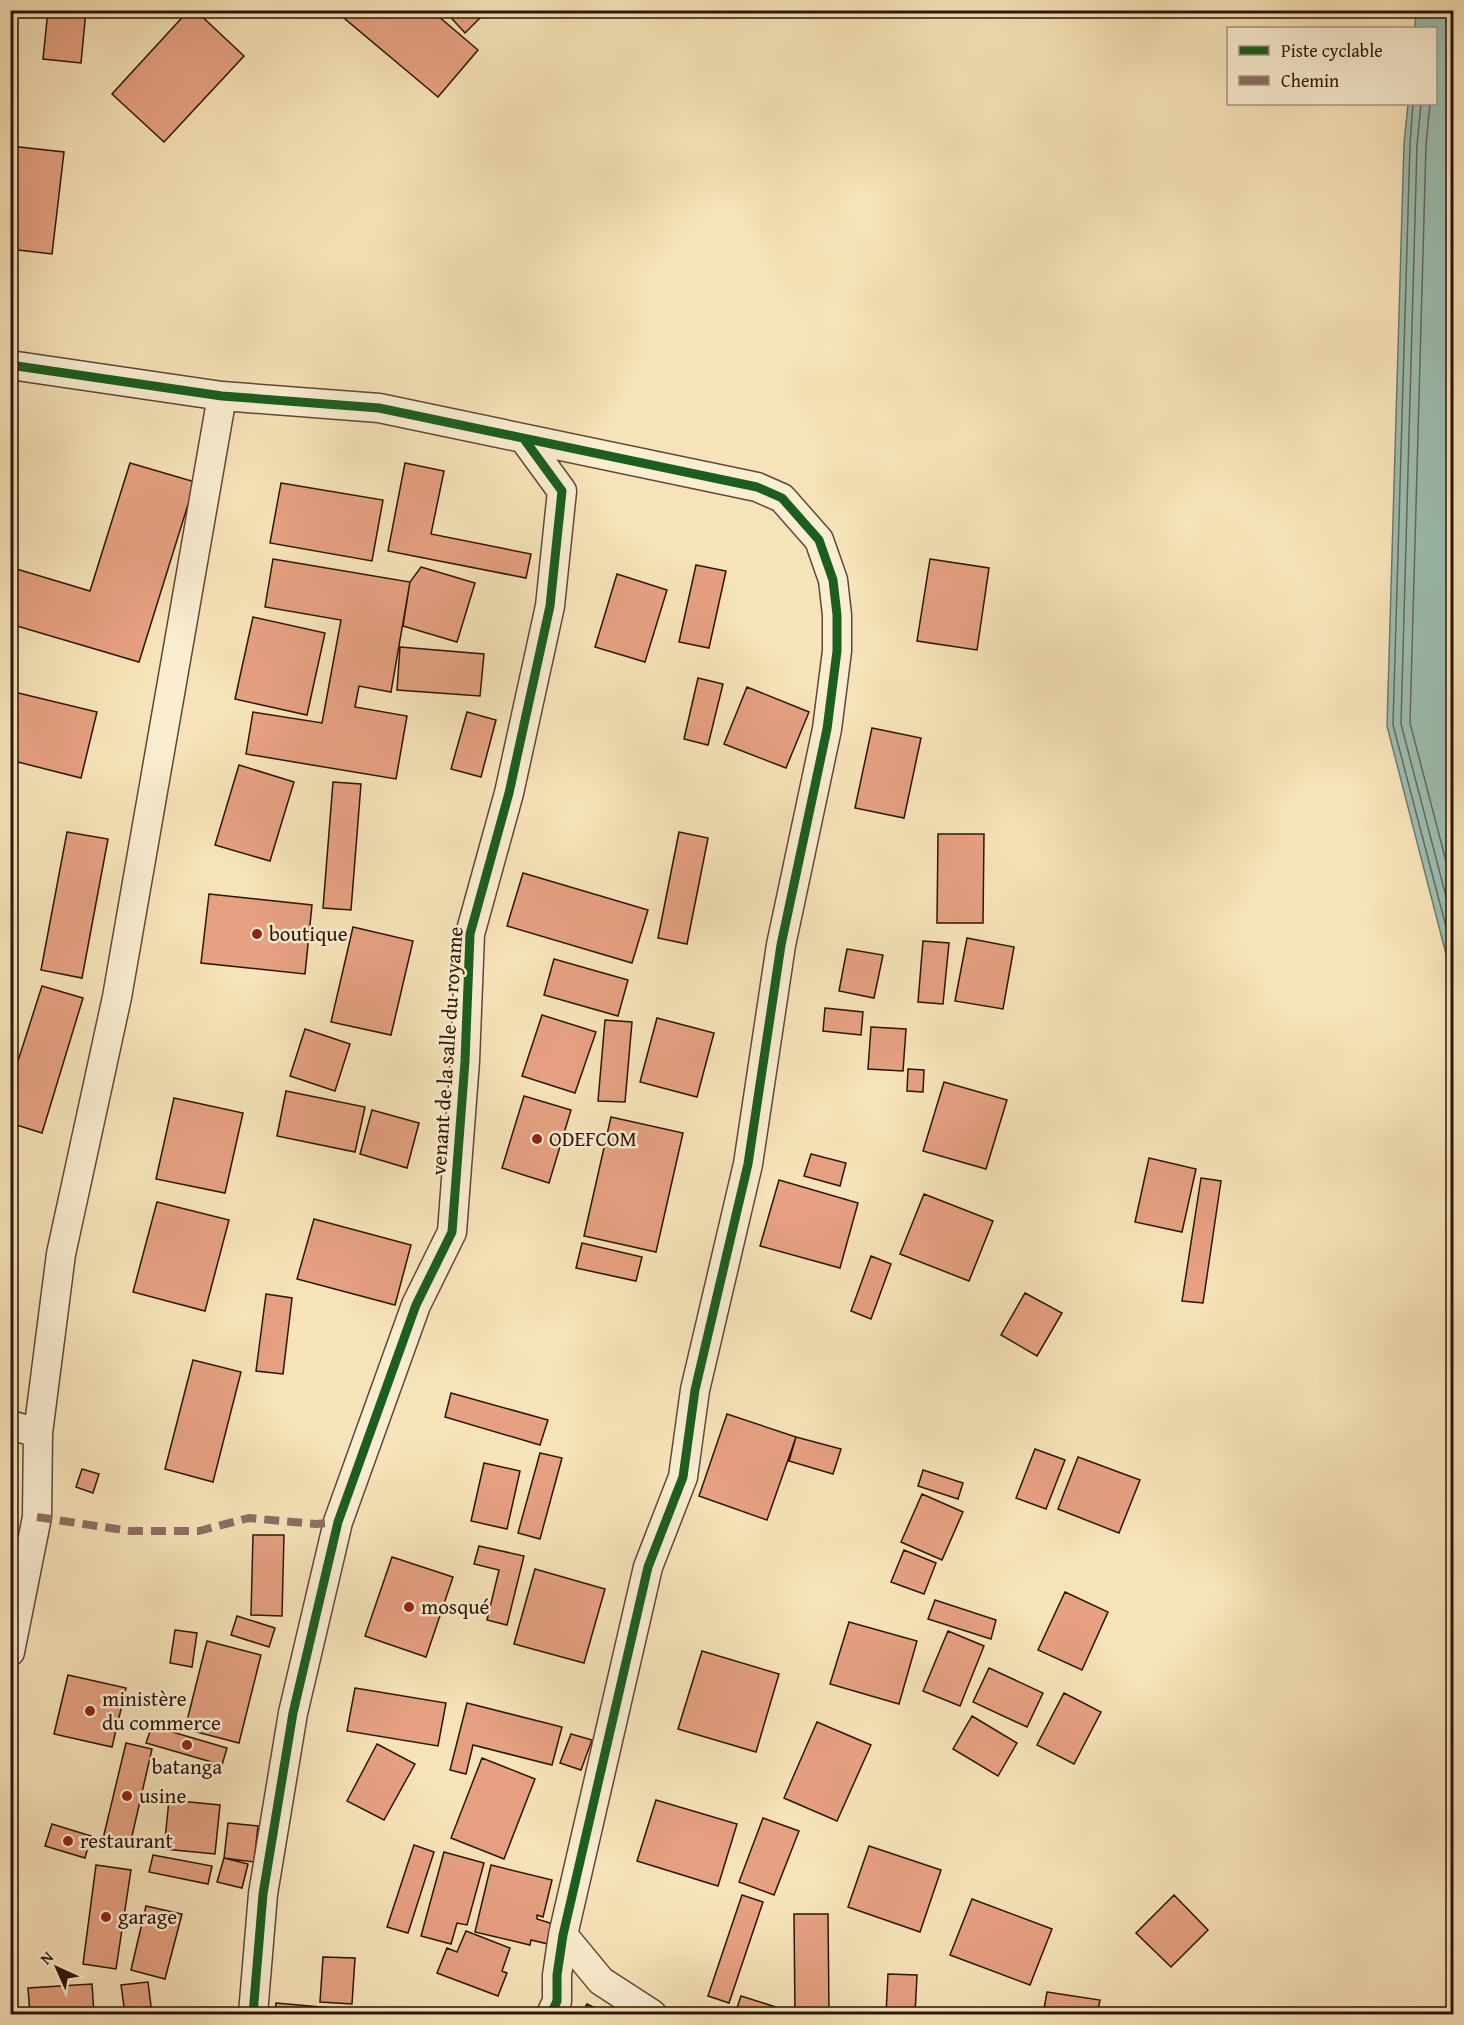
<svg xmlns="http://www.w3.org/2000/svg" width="1464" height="2025" viewBox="0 0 1464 2025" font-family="'Gentium Book Plus',serif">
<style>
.water{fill:#9dbeb1;stroke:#707a6d;stroke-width:1.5}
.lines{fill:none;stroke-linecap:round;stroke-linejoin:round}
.shore{stroke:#646a5c;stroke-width:1.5}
.building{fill:#e6a182;stroke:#2c1506;stroke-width:1.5}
.street-casing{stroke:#5f4833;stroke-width:31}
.street{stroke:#faedd2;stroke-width:28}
.quiet{stroke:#8d6e63;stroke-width:8;stroke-dasharray:15 8;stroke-linecap:butt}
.cycleway-casing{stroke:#faedd2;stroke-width:13}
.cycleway{stroke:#1b5e20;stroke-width:9}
.poi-dot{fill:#8f2418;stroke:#faedd2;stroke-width:2}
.labels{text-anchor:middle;stroke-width:5;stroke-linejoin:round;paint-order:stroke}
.poi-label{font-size:21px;fill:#2c1506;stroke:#faedd2;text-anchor:start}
.street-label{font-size:21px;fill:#2c1506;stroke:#faedd2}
</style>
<rect width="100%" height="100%" fill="#f7e3b9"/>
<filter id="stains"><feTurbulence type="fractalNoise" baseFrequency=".00333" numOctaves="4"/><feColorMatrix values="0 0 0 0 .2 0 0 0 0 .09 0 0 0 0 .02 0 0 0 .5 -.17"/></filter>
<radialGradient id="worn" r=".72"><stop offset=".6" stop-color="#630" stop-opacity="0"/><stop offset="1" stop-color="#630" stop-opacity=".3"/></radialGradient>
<path class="water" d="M1416 11H1454L1453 981 1387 726 1404 144 1408 104H1436V28H1415Z"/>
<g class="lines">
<path class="shore" d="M1413 104 1410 144 1393 725 1454 957
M1421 104 1417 145 1401 724 1454 927
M1430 104 1426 145 1410 723 1454 892"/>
</g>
<path class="building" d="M48 10H86L81 63 43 59Z
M189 10H195L244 56 164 142 112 94Z
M340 10H431L478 50 438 97 338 13Z
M444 10H488L465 33Z
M10 146 64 152 52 254 10 249Z
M130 463 195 482 139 662 10 624V567L90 591Z
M405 463 444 471 431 534 531 554 526 578 388 551Z
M281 483 383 500 372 561 270 543Z
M273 559 410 582 391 692 359 686 355 707 407 716 396 779 246 754 253 712 322 723 341 620 265 607Z
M930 559 989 568 977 650 917 641Z
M696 565 726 571 709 648 679 642Z
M421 567 475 583 457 642 403 626 410 582Z
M617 574 667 590 645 662 595 647Z
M253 617 325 633 307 715 235 699Z
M400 647 484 654 480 696 397 690Z
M698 678 723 684 708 745 684 739Z
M747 687 809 712 786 768 724 744Z
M10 691 97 712 81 778 10 760Z
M467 712 496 720 481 777 451 769Z
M872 728 921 738 904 818 855 808Z
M239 765 294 782 270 861 215 845Z
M333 782 361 784 351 910 323 908Z
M67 832 108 839 82 978 41 970Z
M679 832 708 838 687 944 658 938Z
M938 834H984L983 923H937Z
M523 873 648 910 632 963 507 926Z
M209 894 312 905 305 974 201 963Z
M353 927 413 941 391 1035 331 1022Z
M967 938 1014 947 1003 1009 955 1001Z
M923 941 949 943 943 1004 918 1002Z
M847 949 883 955 874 998 839 991Z
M554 959 628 980 618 1016 544 995Z
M42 986 83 998 42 1133 10 1123V1086Z
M825 1008 863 1012 861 1035 823 1031Z
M542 1015 596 1032 575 1093 522 1076Z
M657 1018 714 1033 697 1097 640 1082Z
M605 1020 632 1022 625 1102 598 1101Z
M871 1027 906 1029 903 1071 868 1069Z
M305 1029 350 1044 335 1091 290 1076Z
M908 1069 924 1070 923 1092 907 1091Z
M944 1082 1007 1100 986 1169 923 1151Z
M286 1091 365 1107 355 1152 277 1136Z
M524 1096 571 1110 549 1183 502 1168Z
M174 1098 243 1113 225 1193 156 1179Z
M372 1110 419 1123 407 1168 360 1154Z
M611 1117 683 1133 656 1252 584 1236Z
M811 1154 846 1163 840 1186 804 1176Z
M1149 1158 1196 1169 1182 1232 1135 1222Z
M1201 1178 1221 1181 1203 1303 1182 1301Z
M779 1180 858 1203 840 1268 760 1246Z
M10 1185 17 1187 10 1214Z
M924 1194 993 1221 969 1281 900 1254Z
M157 1202 229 1220 205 1311 133 1292Z
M314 1219 411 1245 395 1305 297 1279Z
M582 1243 642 1257 636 1281 576 1268Z
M871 1256 891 1264 871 1319 851 1311Z
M1025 1293 1062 1313 1037 1356 1001 1335Z
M266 1294 292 1298 283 1374 256 1371Z
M193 1360 241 1372 213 1482 165 1469Z
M451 1393 548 1420 540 1445 445 1417Z
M727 1414 796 1437 767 1520 699 1496Z
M796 1437 841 1449 833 1474 789 1461Z
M1035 1449 1065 1460 1046 1509 1016 1498Z
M540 1453 562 1458 540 1539 518 1533Z
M1078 1457 1140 1480 1119 1533 1058 1509Z
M484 1463 520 1471 507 1529 471 1521Z
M82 1469 99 1474 93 1493 76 1487Z
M923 1470 963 1483 958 1499 918 1486Z
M922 1494 963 1512 942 1560 901 1542Z
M253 1535H284L282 1616 251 1615Z
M479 1546 524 1556 507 1625 487 1620 499 1570 474 1564Z
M904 1550 936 1563 924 1594 891 1582Z
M392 1557 453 1577 426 1657 365 1636Z
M535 1569 605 1589 584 1663 514 1644Z
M1065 1592 1108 1612 1082 1670 1038 1650Z
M935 1600 996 1620 991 1639 928 1619Z
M237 1616 275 1628 269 1647 231 1635Z
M849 1622 917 1641 899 1704 830 1684Z
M175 1630 197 1633 192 1667 170 1663Z
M948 1631 984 1646 960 1706 923 1691Z
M207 1641 261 1655 239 1743 185 1729Z
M702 1651 779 1674 756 1752 678 1729Z
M989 1668 1043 1693 1027 1727 973 1702Z
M68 1675 126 1688 112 1747 54 1734Z
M355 1688 446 1703 438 1746 347 1731Z
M1064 1693 1101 1712 1074 1764 1037 1745Z
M467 1703 562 1727 552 1765 473 1745 466 1774 450 1770Z
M972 1716 1017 1743 998 1776 953 1749Z
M817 1722 871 1745 837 1821 784 1798Z
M152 1726 227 1748 222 1765 146 1743Z
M571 1734 592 1740 581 1770 560 1763Z
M126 1743 152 1749 129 1849 102 1843Z
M377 1744 415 1764 384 1820 347 1801Z
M482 1758 535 1779 504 1859 451 1838Z
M169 1800 220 1805 215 1854 164 1849Z
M656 1800 737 1824 718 1886 637 1861Z
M763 1818 799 1831 774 1895 739 1882Z
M228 1823 258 1826 254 1862 224 1858Z
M52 1824 91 1836 85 1858 45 1846Z
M414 1845 434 1852 408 1933 387 1927Z
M869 1846 941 1870 920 1932 848 1907Z
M444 1852 484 1863 467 1925 457 1923 451 1944 421 1936Z
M153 1855 212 1866 208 1884 149 1872Z
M224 1858 248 1864 242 1888 217 1882Z
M96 1865 131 1870 116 1969 83 1964Z
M491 1865 552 1880 543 1917 537 1915V1919L553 1924 548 1944 531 1940 530 1945 475 1932Z
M742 1895 763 1902 729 2003 708 1996Z
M1174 1895 1208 1930 1171 1967 1136 1933Z
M972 1899 1052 1929 1030 1985 950 1955Z
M146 1906 182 1914 165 1979 131 1970Z
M794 1914H828L829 2014H795Z
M466 1931 510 1948 502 1971 507 1973 498 1996 437 1973 447 1948 457 1952Z
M323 1957 355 1958 352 2004 320 2002Z
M888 1974 917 1975 915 2014H886Z
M148 1982 152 2014H125L121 1985Z
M92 1984 94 2014H30L28 1988Z
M1047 1992 1100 2000 1097 2014H1043Z
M741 1996 779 2008 777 2014H735Z
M276 2003 354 2010V2014H275Z
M587 2004 607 2014H581Z"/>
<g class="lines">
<g class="street-casing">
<path id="street" d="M10 365 222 396 379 408 757 487 782 498 819 540 833 580 837 615V651L827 729 781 945 748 1164 695 1390 683 1477 648 1567 563 1935 557 1975V2001L551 2014
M10 1425 38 1433
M10 1652 37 1517 38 1433 61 1254 117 997 222 396
M563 1935 601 1981 652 2014
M253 2014 263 1894 293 1713 338 1522 416 1305 452 1232 465 1061 470 934 509 793 550 606 562 491 524 439"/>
</g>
<use href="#street" class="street"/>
<path class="quiet" d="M37 1517 130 1531H199L249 1518 316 1524 338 1522"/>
<g class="cycleway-casing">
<path id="cycleway" d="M10 365 222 396 379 408 757 487 782 498 819 540 833 580 837 615V651L827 729 781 945 748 1164 695 1390 683 1477 648 1567 563 1935 557 1975V2001L551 2014
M253 2014 263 1894 293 1713 338 1522 416 1305 452 1232 465 1061 470 934 509 793 550 606 562 491 524 439"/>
</g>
<use href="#cycleway" class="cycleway"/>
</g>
<g class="poi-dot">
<circle cx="257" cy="934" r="6"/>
<circle cx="537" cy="1139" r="6"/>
<circle cx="409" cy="1607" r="6"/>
<circle cx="90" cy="1711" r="6"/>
<circle cx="187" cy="1745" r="6"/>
<circle cx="127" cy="1796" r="6"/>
<circle cx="68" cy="1841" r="6"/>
<circle cx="106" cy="1917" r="6"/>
</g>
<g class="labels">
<g class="poi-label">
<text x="269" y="941">boutique</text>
<text x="549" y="1146">ODEFCOM</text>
<text x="421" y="1614">mosqué</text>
<text x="102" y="1706">ministère<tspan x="102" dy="24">du commerce</tspan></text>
<text x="187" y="1774" text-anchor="middle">batanga</text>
<text x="139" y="1803">usine</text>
<text x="80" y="1848">restaurant</text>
<text x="118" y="1924">garage</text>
</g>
<g class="street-label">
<text transform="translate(447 1051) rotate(-86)" y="7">venant de la salle du royame</text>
</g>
</g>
<rect width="1464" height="2025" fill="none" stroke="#f7e3b9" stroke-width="36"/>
<rect x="12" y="12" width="1440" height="2001" fill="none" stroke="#2c1506" stroke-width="3"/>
<rect x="18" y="18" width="1428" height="1989" fill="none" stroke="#2c1506" stroke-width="1.5"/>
<rect x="1227" y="27" width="210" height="78" fill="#faedd2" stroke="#a89780" stroke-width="1.5"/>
<rect x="1239" y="46" width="30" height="9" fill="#1b5e20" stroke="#a89780" stroke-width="1.5"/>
<text x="1281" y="57" font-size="18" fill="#2c1506">Piste cyclable</text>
<rect x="1239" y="76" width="30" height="9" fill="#8d6e63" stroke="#a89780" stroke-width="1.5"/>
<text x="1281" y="87" font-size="18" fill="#2c1506">Chemin</text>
<g transform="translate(57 1968) rotate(315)" stroke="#faedd2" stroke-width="4.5" paint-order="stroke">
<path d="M0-4.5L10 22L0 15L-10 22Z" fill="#2c1506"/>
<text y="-9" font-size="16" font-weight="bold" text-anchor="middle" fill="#2c1506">N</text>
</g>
<rect width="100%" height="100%" filter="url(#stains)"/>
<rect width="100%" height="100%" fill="url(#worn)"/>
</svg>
